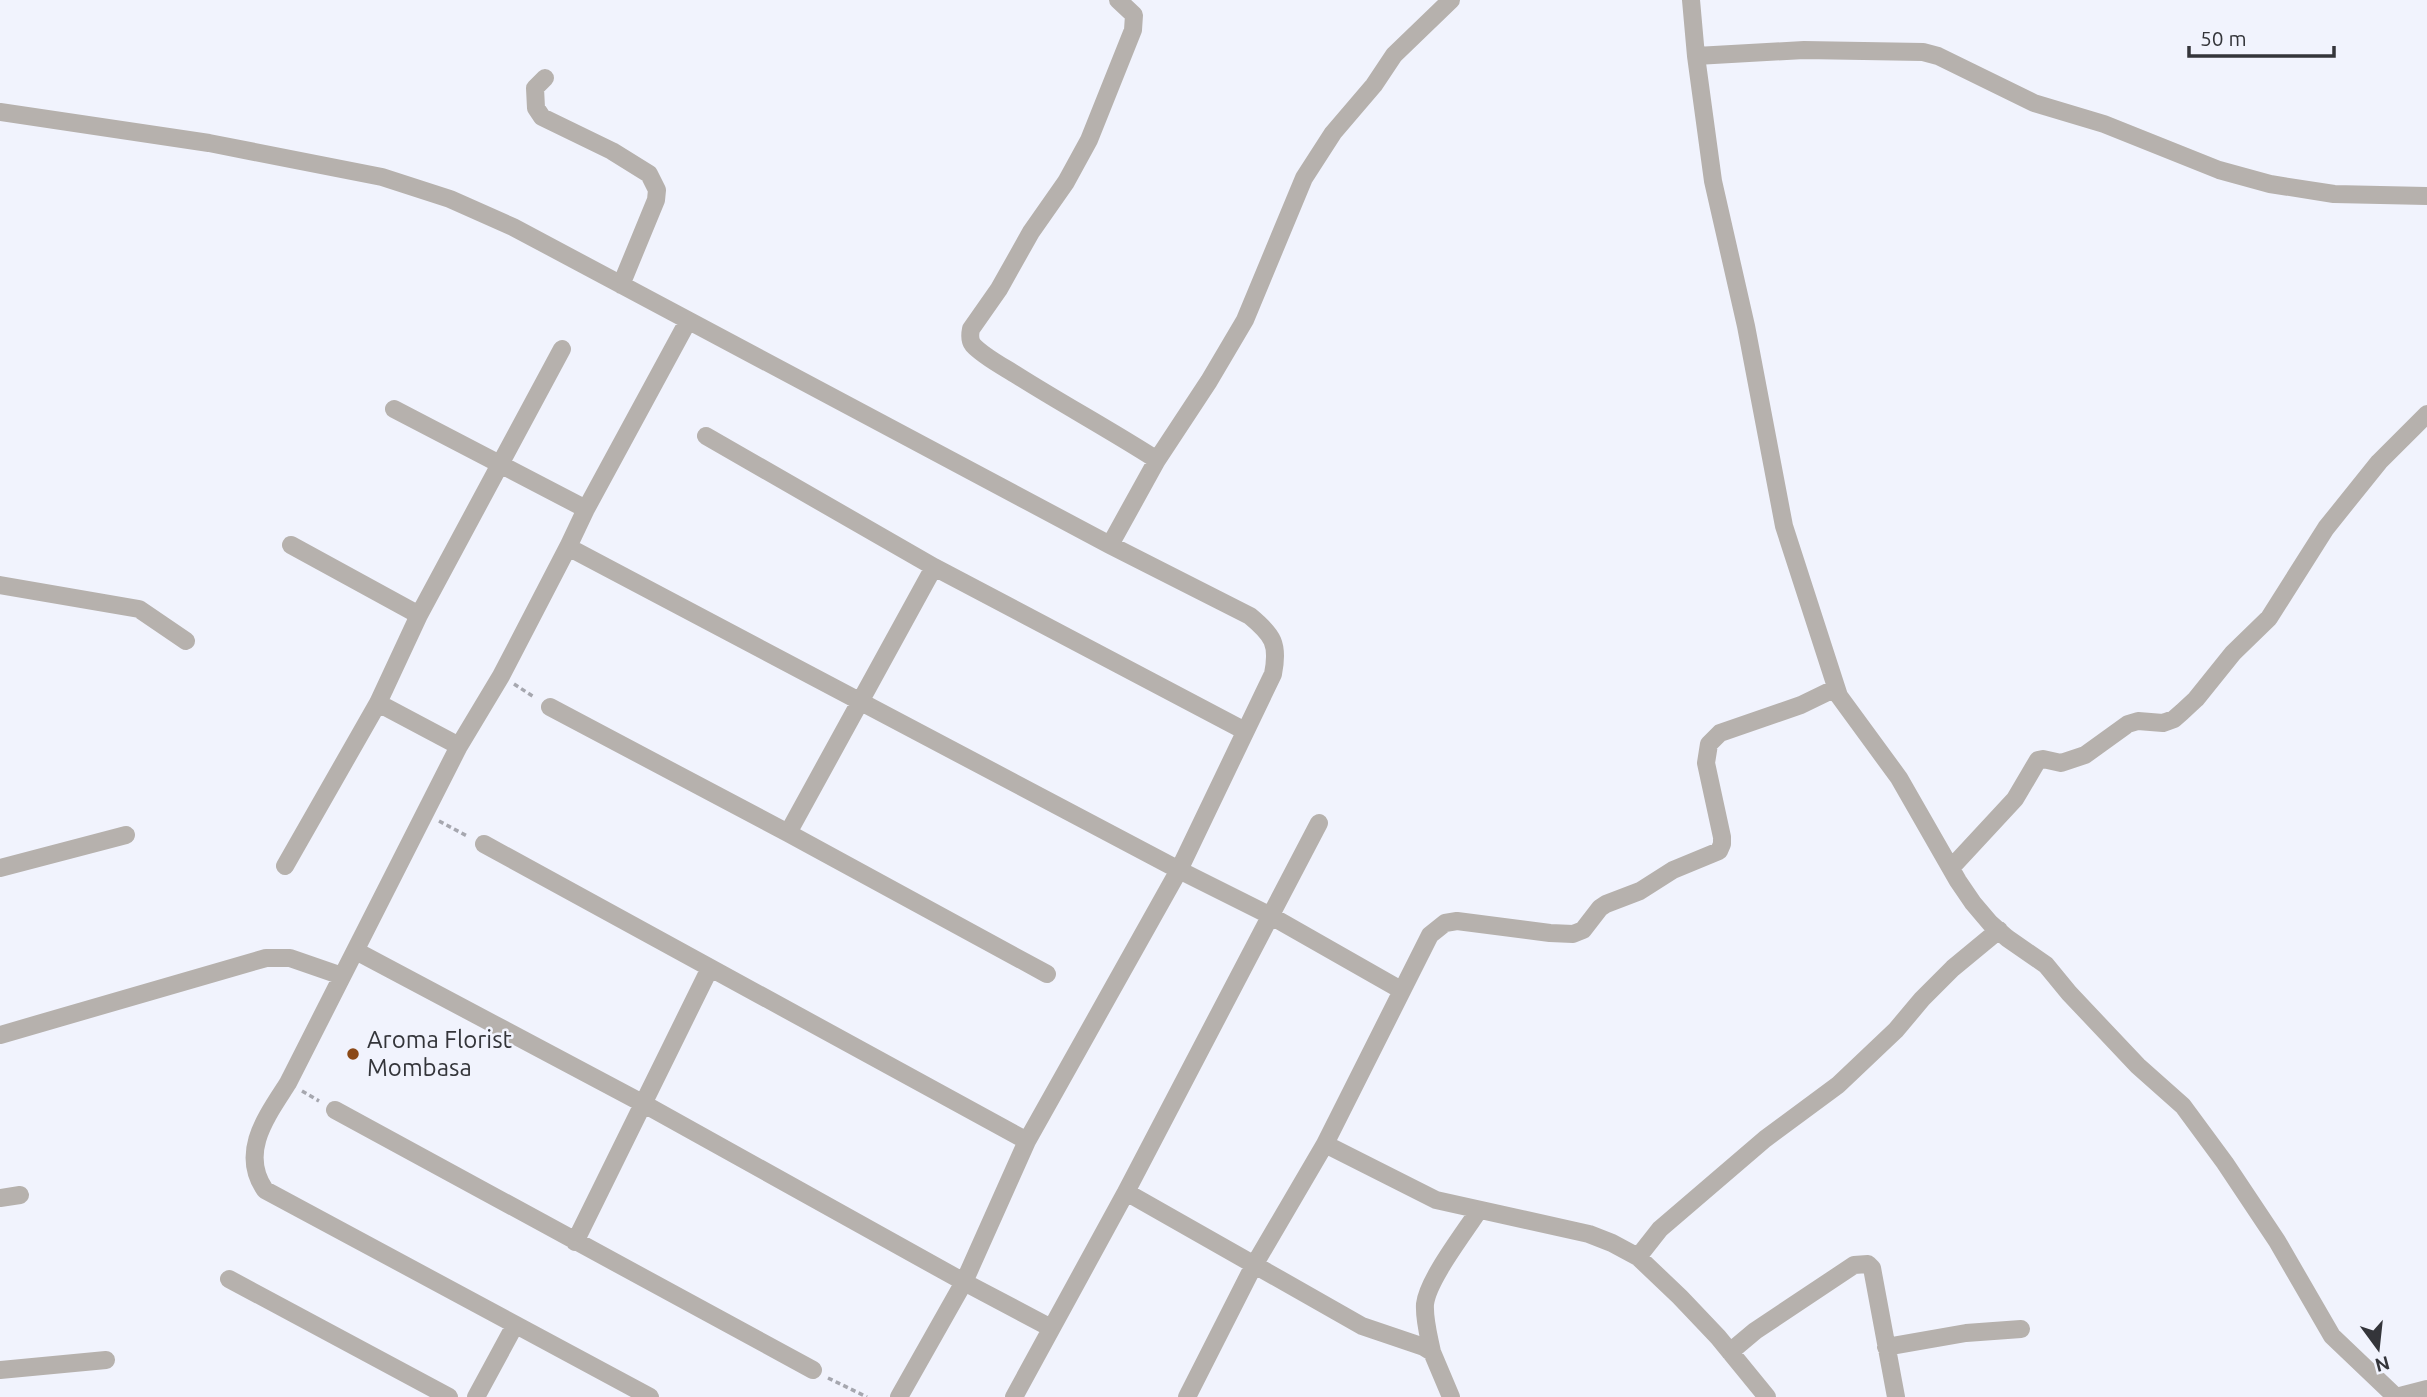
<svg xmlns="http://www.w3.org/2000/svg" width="2427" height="1397" viewBox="0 0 2427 1397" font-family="Ubuntu,sans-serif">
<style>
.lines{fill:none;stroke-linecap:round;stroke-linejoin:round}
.path{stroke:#a6a7af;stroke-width:3.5;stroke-dasharray:5 3.5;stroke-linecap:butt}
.minor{stroke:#b6b1ad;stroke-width:18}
.poi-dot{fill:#8b4917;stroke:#f1f3fd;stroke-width:2.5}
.labels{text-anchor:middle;stroke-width:5;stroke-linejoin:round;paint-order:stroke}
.poi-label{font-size:24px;fill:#34353a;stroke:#f1f3fd;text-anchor:start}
</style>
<rect width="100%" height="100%" fill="#f1f3fd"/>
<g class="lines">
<path class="path" d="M514 684 534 697
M439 821 469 837
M302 1091 319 1101
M828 1378 867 1397"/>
<path class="minor" d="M1118 0 1134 15 1133 30 1089 140 1066 182 1031 232 999 289 971 329C970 334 969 340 973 345 984 357 1004 367 1018 376 1064 405 1112 431 1157 460
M1691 0 1696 56 1713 181 1746 326 1784 526 1839 696 1899 778 1958 881 1973 903 1990 923 2007 938 2046 965 2069 993 2138 1066 2183 1106 2225 1163 2277 1241 2332 1336 2396 1397
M1696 56 1804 50 1923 52 1938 56 2034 103 2104 124 2219 170 2270 184 2334 194 2427 196
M545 78 535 88 536 108 542 117 612 151 649 174 657 190 656 200 621 285
M0 112 209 143 382 177 450 199 513 227 1110 545 1250 616C1273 635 1279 644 1273 674L1179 870 1027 1141 964 1282 899 1397
M394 409 586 509
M706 436 934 567 1245 731
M291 545 419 615
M1110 545 1157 460 1209 381 1245 320 1304 178 1333 133 1374 85 1394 55 1451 0
M568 547 1179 870 1271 916 1401 990
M0 585 139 609 186 641
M378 703 459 746
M550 707 788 833 1047 974
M788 833 934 567
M484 844 1027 1141
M285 866 378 703 419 615 562 349
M0 868 126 835
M1951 868 2015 799 2038 760 2043 759 2061 763 2085 755 2128 724 2138 721 2163 723 2174 719 2182 712 2196 699 2233 653 2269 618 2326 528 2379 462 2427 414
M356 951 644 1104 964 1282 1051 1328
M0 1035 266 958H290L342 976
M335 1110 813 1370
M1325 1144 1436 1200 1589 1234 1612 1243 1638 1257 1680 1297 1718 1337 1767 1397
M1126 1192 1362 1326 1424 1347 1432 1352 1451 1397
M0 1198 20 1195
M575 1242 710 968
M1638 1257 1660 1229 1765 1139 1838 1085 1896 1030 1922 999 1953 968 1999 930
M229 1279 449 1397
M1886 1347 1966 1333 2021 1329
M1432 1352C1429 1337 1424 1320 1425 1304 1428 1279 1465 1232 1479 1210
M1730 1352 1755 1331 1854 1265 1868 1264 1872 1268 1896 1397
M0 1370 106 1360
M476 1397 515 1325
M650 1397 265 1190C239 1152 267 1116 288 1083L459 746 501 676 568 547 586 509 688 321
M1014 1397 1126 1192 1319 823
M1187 1397 1253 1267 1325 1144 1430 935 1445 923 1457 921 1550 933 1573 934 1583 930 1600 908 1606 904 1640 891 1673 870 1719 851 1722 844V837L1706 763 1709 744 1720 733 1801 705 1836 688
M2396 1397 2427 1389"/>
</g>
<circle class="poi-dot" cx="353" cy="1054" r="7"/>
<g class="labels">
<g class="poi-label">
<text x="367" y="1048">Aroma Florist<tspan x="367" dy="28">Mombasa</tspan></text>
</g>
</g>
<g transform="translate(2378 1348) rotate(165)" stroke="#f1f3fd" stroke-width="5" paint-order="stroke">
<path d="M0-5L12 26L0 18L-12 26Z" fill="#34353a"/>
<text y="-10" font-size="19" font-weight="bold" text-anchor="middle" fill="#34353a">N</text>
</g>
<path d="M2189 46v10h145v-10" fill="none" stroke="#34353a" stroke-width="3.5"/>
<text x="2200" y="46" font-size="21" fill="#34353a" stroke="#f1f3fd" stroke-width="5" paint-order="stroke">50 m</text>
</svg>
